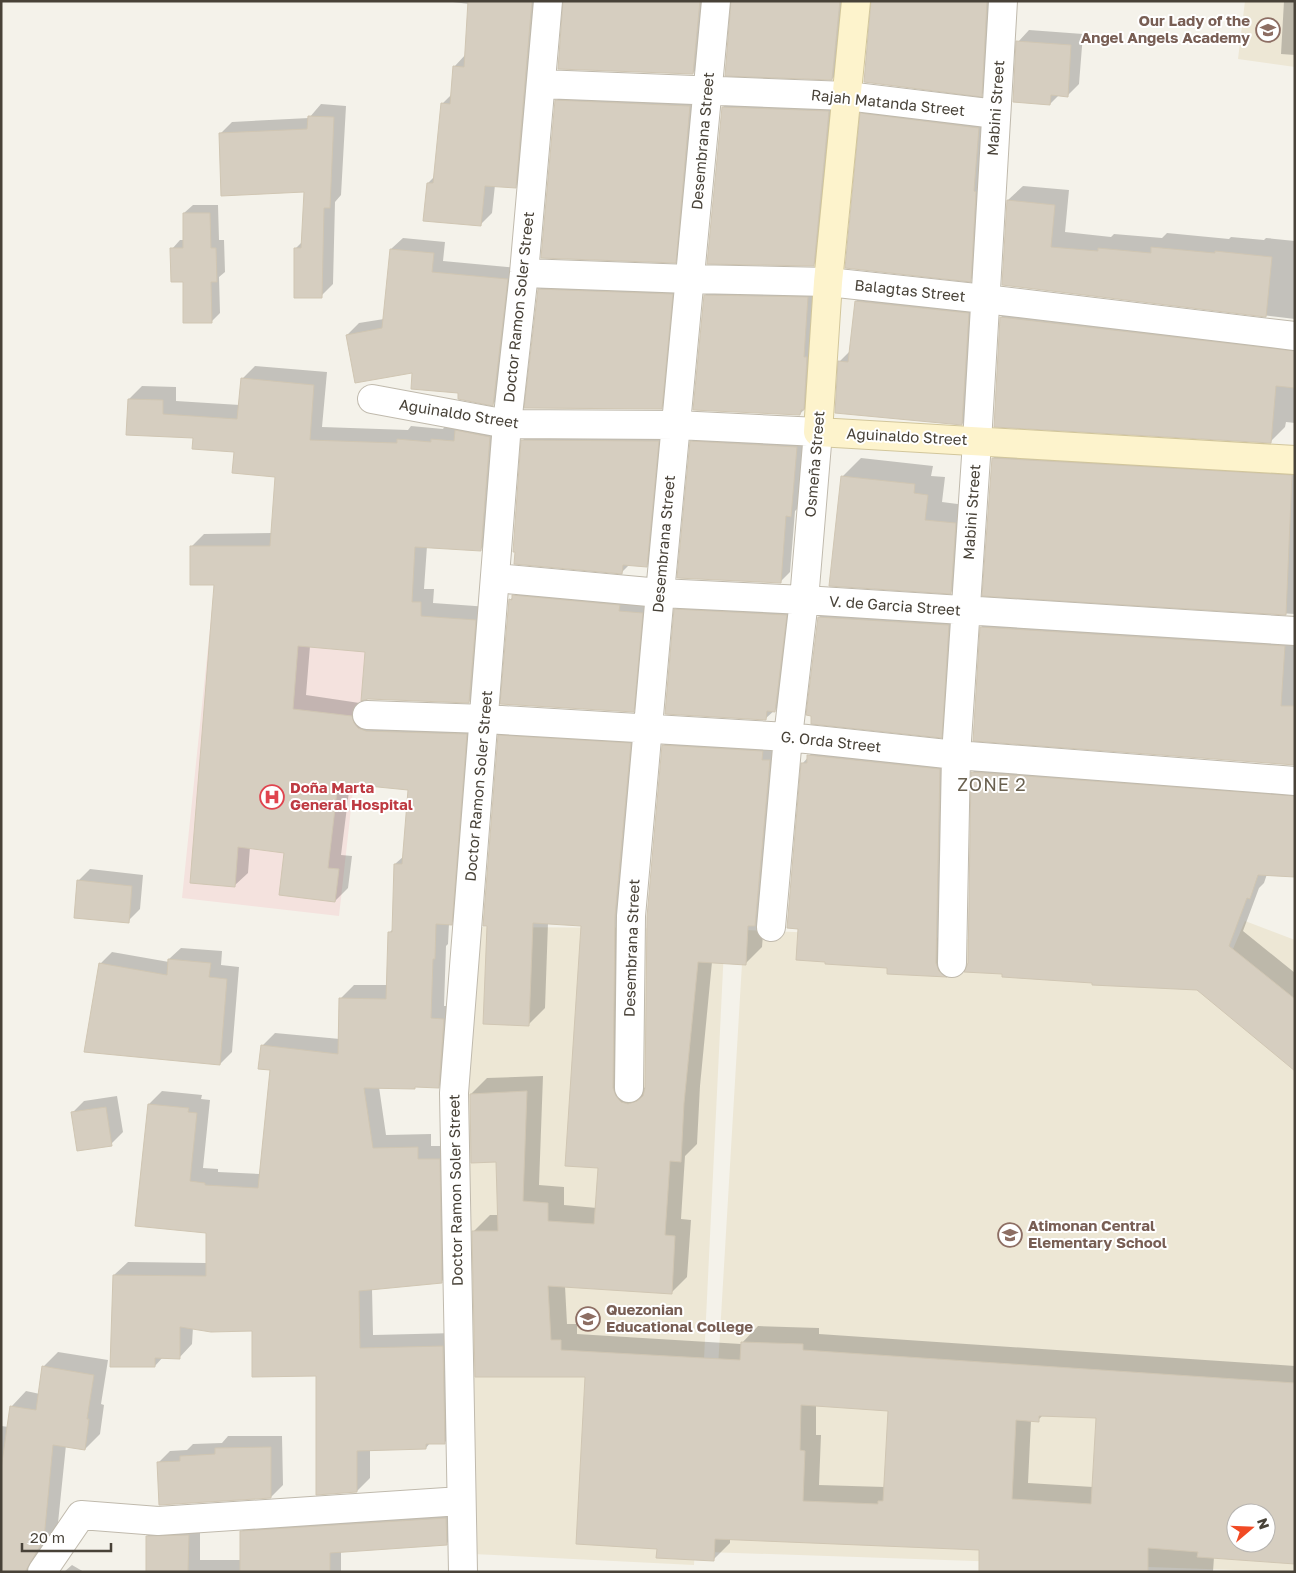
<svg xmlns="http://www.w3.org/2000/svg" width="1296" height="1573" viewBox="0 0 1296 1573" font-family="'Golos Text',sans-serif">
<style>
.education{fill:#ede7d5;fill-rule:evenodd}
.medical{fill:#f4e2de}
.shadow{fill:#0003;fill-rule:evenodd}
.building{fill:#d6cec0;stroke:#d0c6b3;fill-rule:evenodd}
.lines{fill:none;stroke-linecap:round;stroke-linejoin:round}
.street-casing{stroke:#c0baad;stroke-width:30}
.secondary-casing{stroke:#d2c69b;stroke-width:30}
.street{stroke:#fff;stroke-width:28}
.secondary{stroke:#fdf3cc;stroke-width:28}
.labels{text-anchor:middle;stroke-width:4;stroke-linejoin:round;paint-order:stroke}
.education-label{font-size:15px;font-weight:bold;fill:#785e54;stroke:#fff;text-anchor:start}
.street-label{font-size:15px;fill:#484238;stroke:#fff}
.health-label{font-size:15px;font-weight:bold;fill:#be3a42;stroke:#fff;text-anchor:start}
.quarter-label{font-size:18px;letter-spacing:1px;fill:#6a6150;stroke:#fff}
</style>
<rect width="100%" height="100%" fill="#f4f2ea"/>
<path class="education" d="M1245 1H1295V67L1238 59Z
M1245 921 1295 940V1572L707 1552 744 930 948 938 1230 956ZM1236 1513H1266V1543H1236Z
M477 927 725 928 694 1565 473 1554 467 1084Z"/>
<path class="medical" d="M215 580 397 598 364 692 339 916 182 898Z"/>
<path class="shadow" d="M445 1H543L527 174 515 186 495 185 492 213 480 225 428 183 435 176 442 104 452 94 454 67 466 54 469 4Z
M565 1H710L705 61 693 73Z
M733 1H850L844 67 832 79Z
M873 1H998L993 83 981 95Z
M1284 1H1295V55L1281 54Z
M1029 30 1083 34 1079 84 1067 96 1059 95 1050 104 1018 42Z
M567 90 701 95 686 250 675 262 556 101Z
M737 93 843 97 827 251 813 265 723 107Z
M874 102 991 116 982 268 970 280 862 114Z
M321 104 346 106 341 195 335 202 333 284 321 296 296 248 303 241 305 191 220 134 232 122 309 118Z
M1023 186 1069 190 1065 232 1111 237 1114 234 1162 238 1167 233 1229 239 1231 237 1264 240 1266 238 1295 241V319L1003 284 1008 200Z
M193 205H218L219 240H224L225 272 219 277 220 313 211 322 184 281 172 249 180 240H184V213Z
M403 238 445 242 443 261 518 268 504 393 493 404 459 392 413 371 347 335 359 323 384 319 391 249Z
M550 279 682 284 672 397 661 408 539 290Z
M717 284 819 286 811 402 800 414 705 295Z
M870 287 982 299 976 410 962 424 836 412 840 361 851 350 856 301Z
M1016 302 1295 336V423L1286 422 1285 427 1270 442 995 425 1001 317Z
M255 366 327 372 322 427 408 430 411 426 443 429 445 426 503 424 494 536 481 549 427 546 424 589H434L433 603 489 607 482 688 469 702 366 651 310 646 306 695 480 721 465 910 451 923H449L448 944 446 946 444 1006H457L452 1073 438 1087H379L386 1135 431 1134V1146H453L455 1268 441 1282 372 1288 373 1335 456 1333 458 1429 444 1443H430L426 1448 370 1449V1478L357 1491 317 1375 253 1330 193 1327 192 1344 179 1358 163 1357 155 1366 114 1275 128 1262 207 1263 208 1232 149 1104 162 1091 202 1095 201 1099 210 1100 203 1168 218 1169V1172L260 1174 271 1069 262 1046 275 1033 340 1039 341 998 354 985H388L389 933 393 929 395 864 404 856 410 789 350 783 341 855 352 856 348 888 335 901 286 852 250 847 248 873 234 886 215 584 191 547 204 534 272 533 276 475 236 450 194 437 129 399 142 386 176 387V401L240 405 242 379Z
M534 429 669 430 657 555 646 566 630 564 621 573 523 440Z
M701 432 806 437 800 506 795 511 790 572 780 582 691 442Z
M1008 444 1295 460V614L984 594 993 458Z
M861 458 933 466 931 476 945 477 942 502 973 506 969 574 951 592 831 585 843 476Z
M525 584 653 602 644 700 633 711 510 600Z
M687 598 798 603 787 699 765 719 675 610Z
M828 608 958 616 950 727 941 736 819 617Z
M996 613 1295 631V764L981 627Z
M516 720 647 727 638 1086 646 1088 663 746 680 729 779 735 762 947 746 963 712 962 700 1086 697 1144 685 1156 681 1219 691 1220 687 1277 671 1293 565 1286 567 1324H577V1334L741 1344 758 1326 819 1328V1334L1295 1366V1563L1214 1557 1213 1572H980V1548L730 1538V1543L714 1559 658 1548 586 1376H476L473 1232 490 1215H499L497 1161 471 1094 487 1078 543 1076 539 1185 564 1187V1205L597 1208 599 1167 583 925 548 923 545 1008 529 1024 499 736ZM816 1405 889 1410 885 1487 819 1485 821 1435H816ZM1043 1415 1098 1417 1093 1487 1028 1483 1031 1420H1038ZM1236 1513H1266V1543H1236Z
M816 748 947 762 954 969 947 976 888 973 889 966 799 927 803 763Z
M987 758 1295 781V876L1267 874 1264 883 1259 888 1243 931 1295 973V1057L1197 988 1093 981 1003 973 969 964 973 772Z
M90 869 143 875 140 909 128 921 78 881Z
M181 948 222 951 221 965 239 967 232 1052 220 1064 100 964 112 952 169 962V959Z
M117 1096 123 1132 111 1144 72 1113 84 1101Z
M58 1352 108 1360 101 1404 104 1405 100 1434 85 1449 66 1445 58 1523 43 1548 52 1572H1V1426L9 1427 12 1406 26 1391 40 1394 43 1367Z
M228 1436H282L283 1485 271 1497 158 1463 170 1451 187 1450 193 1444 222 1443Z
M458 1506V1532L446 1544 341 1551V1572H147V1536L159 1524 200 1523V1560H241V1532L253 1520Z
M72 1565 84 1572H64Z"/>
<path class="building" d="M468 1H532L516 188 485 186 481 226 423 221 427 183H433L441 103 450 104 453 66 464 67Z
M563 1H700L693 74 558 69Z
M731 1H840L832 80 725 76Z
M871 1H987L982 97 864 82Z
M1016 41 1071 45 1068 97 1051 95 1050 105 1013 102Z
M555 100 690 106 676 263 541 258Z
M722 107 829 111 814 266 707 264Z
M860 113 979 128 974 191 976 192 971 282 845 268Z
M308 116 334 117 330 208H324L322 298H294V248H301L304 192 221 196 219 133 307 129Z
M1007 200 1055 205 1051 247 1098 251V248L1151 253V247L1215 253V251L1272 257 1266 317 1002 285Z
M183 213H210L211 248H216L217 282H211L212 323H183V282H171L170 248H183Z
M390 249 434 253 432 272 508 279 493 406 458 399V393L411 389 412 373 355 383 346 335 382 328Z
M538 289 673 294 662 409 524 408Z
M704 295 808 297 804 357H807L804 410H801L800 415 693 410Z
M855 301 969 313 962 425 835 413 838 361 848 362Z
M1000 317 1295 351V388L1276 386 1271 443 994 427Z
M241 378 314 385 310 440 397 443V439L431 442V439L454 441 455 430 490 437 481 551 415 547 412 602H421V616L476 620 469 703 368 699 361 701 365 652 298 646 293 709 352 716 354 723 358 728 366 731 467 734 452 925 436 924 435 959H433L431 1018 444 1019 439 1088 415 1087V1089L364 1088 373 1148 418 1147V1159H440L442 1283 359 1291 360 1348 443 1346 445 1444H426V1449L357 1451V1492L316 1495V1376L252 1377V1331L211 1332 180 1327V1359L155 1358V1367H110L113 1275 206 1276V1233L135 1226 148 1104 189 1108 188 1112 197 1113 190 1181 205 1183V1185L258 1188 270 1070 258 1069 261 1045 338 1054 339 998 386 999 388 932H392L394 864H402L408 790 338 783 328 868 339 869 335 902 279 895 284 853 238 847 235 887 190 883 214 585H190V546H270L275 477 232 473 234 452 192 449 193 438 126 435 128 399 163 400V414L237 419Z
M521 440 659 441 647 567 623 565 622 574 514 564 515 552H513Z
M690 441 797 447 791 517 786 516 781 583 677 578Z
M992 458 1292 475 1286 615 982 596Z
M841 476 915 484 914 493 928 495 925 520 956 523 951 594 829 586Z
M512 595 620 605 619 611 643 613 634 712 500 704 509 599 512 600Z
M674 609 787 615 775 712 767 711 766 720 665 714Z
M818 617 949 625 942 738 811 724V716L806 715Z
M980 627 1285 646 1281 706H1295V765L973 741Z
M498 735 631 743 615 916 613 1088 616 1096 621 1102 628 1104 637 1101 643 1096 645 1088 647 917 662 745 763 751 762 760H770L755 926H748L746 965 698 962 684 1103 681 1162 670 1161 665 1235 675 1236 672 1294 548 1286 551 1340H561V1350L740 1360 741 1342 803 1344V1350L1295 1383V1564L1197 1557 1198 1552 1148 1548V1572H979V1550L715 1539 714 1561 656 1558 657 1549 576 1544 585 1377H475L472 1231H498L496 1162 471 1163 470 1094 527 1091 523 1201 548 1203V1221L594 1224 598 1168 565 1166 581 926 533 923 529 1026 483 1024 487 926H483ZM801 1405 888 1411 883 1501H878V1504L803 1501 805 1451 800 1450ZM1039 1416 1096 1418 1091 1504 1012 1499 1016 1420 1039 1422ZM1236 1513H1266V1543H1236Z
M807 755 940 769 936 963 939 971 947 977 887 974V968L825 964V962L796 960 798 929 787 928 801 763H807Z
M971 772 1295 796V877L1258 875 1250 899 1247 898 1229 946 1295 999V1071L1197 990 1092 985V983L1002 977V974L964 972 968 963Z
M77 880 132 886 129 923 74 918Z
M168 959 211 963 209 977 227 979 220 1065 84 1052 99 963 167 975Z
M106 1107 112 1146 77 1151 71 1112Z
M42 1366 94 1375 87 1419H89L85 1450 53 1445 44 1539 25 1572H1V1469L10 1406 36 1410Z
M271 1447V1498L159 1505 157 1462 180 1461V1456L215 1454V1448Z
M446 1518 447 1545 330 1553V1572H240V1531Z
M189 1535 188 1572H146V1536Z"/>
<g class="lines">
<g class="street-casing">
<path id="street" d="M541 84 847 96 996 114
M524 273 690 279 828 282 985 299 1295 336
M372 399 507 424 676 425 818 432 804 600 788 737 771 927
M496 578 660 593 804 600 1295 631
M367 715 485 719 788 737 956 755 1295 781
M952 963 956 755 977 442 1003 1
M629 1088 631 916 660 593 716 1
M42 1572 81 1515 158 1521 461 1501
M463 1572 454 1093 507 424 524 273 548 1"/>
</g>
<g class="secondary-casing">
<path id="secondary" d="M856 1 828 282 818 432 1295 460"/>
</g>
<use href="#street" class="street"/>
<use href="#secondary" class="secondary"/>
</g>
<defs>
<g id="school-ring" transform="scale(1.25)"><circle r="9.5" fill="#fff" stroke="#8d6e63" stroke-width="1.5"/><path d="M0-5L7-2L0 1L-7-2ZM-4 1L0 2.5L4 1V4Q0 6-4 4Z" fill="#8d6e63"/></g>
<g id="hospital-ring" transform="scale(1.25)"><circle r="9.5" fill="#fff" stroke="#e0444e" stroke-width="1.5"/><path d="M-5-5h3v3.5h4V-5h3V5h-3V1.5h-4V5h-3Z" fill="#e0444e"/></g>
<g id="university-ring" transform="scale(1.25)"><circle r="9.5" fill="#fff" stroke="#8d6e63" stroke-width="1.5"/><path d="M0-5L7-2L0 1L-7-2ZM-4 1L0 2.5L4 1V4Q0 6-4 4Z" fill="#8d6e63"/></g>
</defs>
<g fill-rule="evenodd">
<use href="#school-ring" x="1268" y="30"/>
<use href="#hospital-ring" x="272" y="797"/>
<use href="#school-ring" x="1010" y="1235"/>
<use href="#university-ring" x="588" y="1319"/>
</g>
<g class="labels">
<g class="education-label">
<text x="1250" y="26" text-anchor="end">Our Lady of the<tspan x="1250" dy="17">Angel Angels Academy</tspan></text>
<text x="1028" y="1231">Atimonan Central<tspan x="1028" dy="17">Elementary School</tspan></text>
<text x="606" y="1315">Quezonian<tspan x="606" dy="17">Educational College</tspan></text>
</g>
<g class="street-label">
<text transform="translate(888 103) rotate(6)" y="5">Rajah Matanda Street</text>
<text transform="translate(996 108) rotate(-86)" y="5">Mabini Street</text>
<text transform="translate(703 141) rotate(-85)" y="5">Desembrana Street</text>
<text transform="translate(910 291) rotate(6)" y="5">Balagtas Street</text>
<text transform="translate(519 307) rotate(-84)" y="5">Doctor Ramon Soler Street</text>
<text transform="translate(459 414) rotate(9)" y="5">Aguinaldo Street</text>
<text transform="translate(907 437) rotate(3)" y="5">Aguinaldo Street</text>
<text transform="translate(815 464) rotate(-85)" y="5">Osmeña Street</text>
<text transform="translate(972 512) rotate(-86)" y="5">Mabini Street</text>
<text transform="translate(664 544) rotate(-85)" y="5">Desembrana Street</text>
<text transform="translate(895 606) rotate(4)" y="5">V. de Garcia Street</text>
<text transform="translate(831 742) rotate(6)" y="5">G. Orda Street</text>
<text transform="translate(479 786) rotate(-85)" y="5">Doctor Ramon Soler Street</text>
<text transform="translate(632 948) rotate(-88)" y="5">Desembrana Street</text>
<text transform="translate(456 1190) rotate(-91)" y="5">Doctor Ramon Soler Street</text>
</g>
<g class="health-label">
<text x="290" y="793">Doña Marta<tspan x="290" dy="17">General Hospital</tspan></text>
</g>
<g class="quarter-label">
<text x="992" y="791">ZONE 2</text>
</g>
</g>
<rect width="1296" height="1573" fill="none" stroke="#484238" stroke-width="5"/>
<g transform="translate(1251 1528) rotate(71)"><circle r="24" fill="#ffffff" stroke="#b6b3af"/>
<path d="M0-4L9 19L0 12L-9 19Z" fill="#f14a24"/>
<text y="-8" font-size="14" font-weight="bold" text-anchor="middle" fill="#484238">N</text>
</g>
<path d="M22 1543v8h89v-8" fill="none" stroke="#484238" stroke-width="2.5"/>
<text x="30" y="1543" font-size="15" fill="#484238" stroke="#ffffff" stroke-width="4" paint-order="stroke">20 m</text>
</svg>
